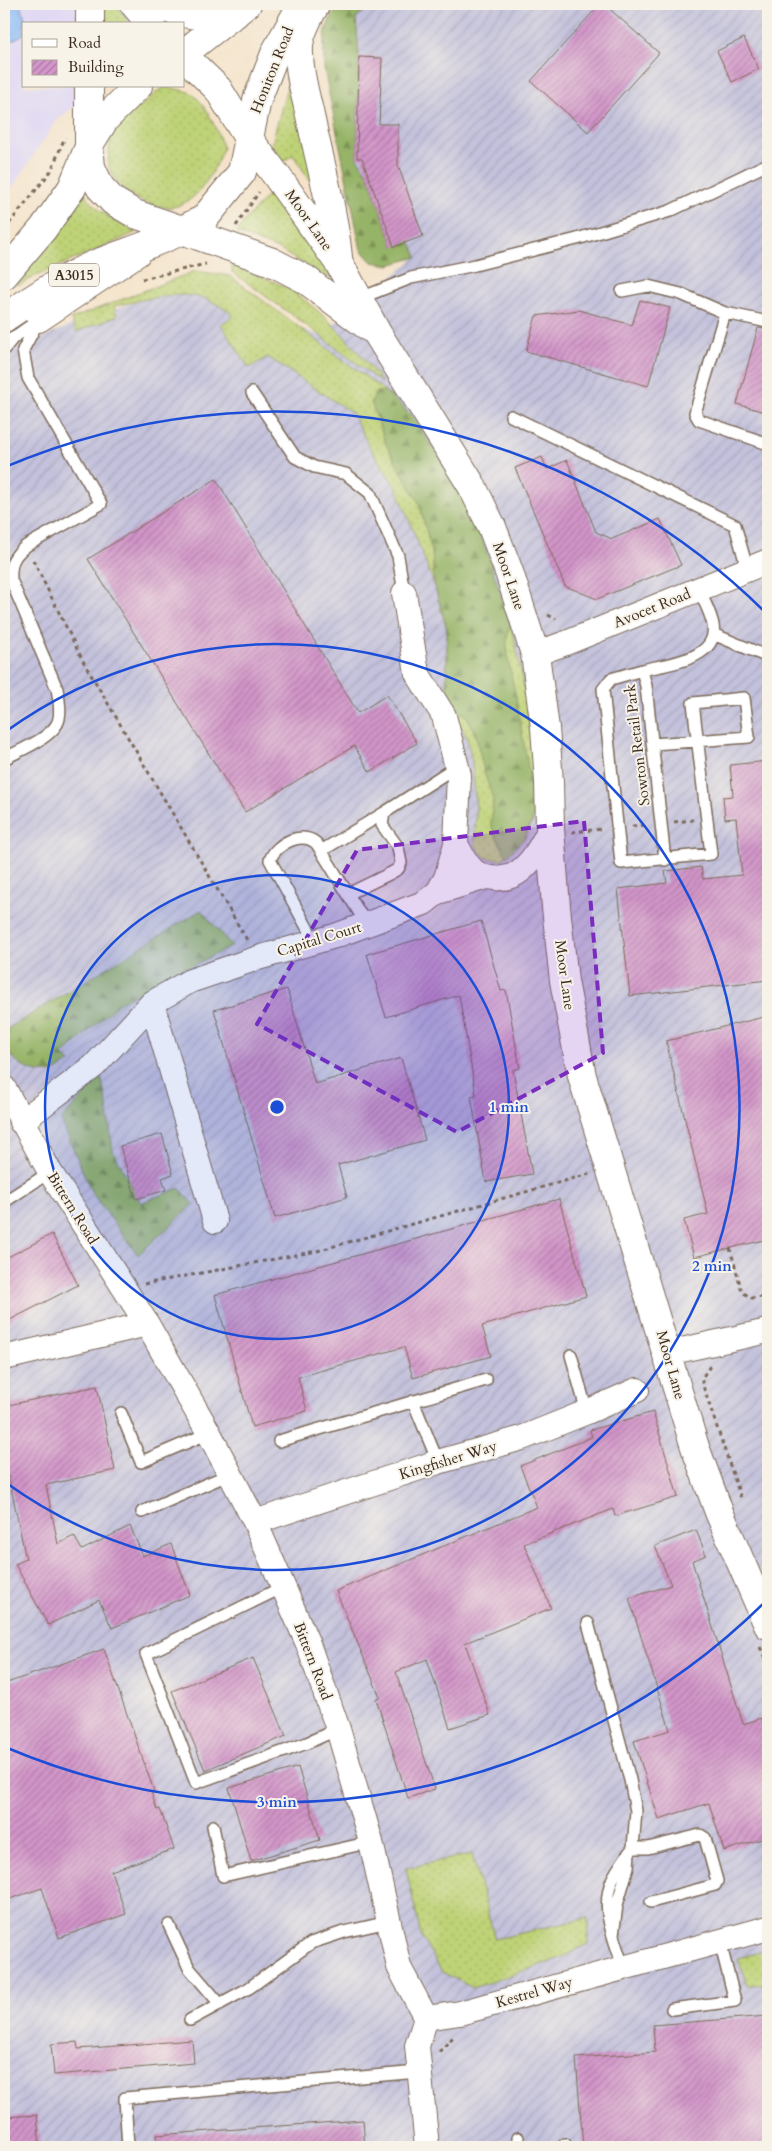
<svg xmlns="http://www.w3.org/2000/svg" width="772" height="2151" viewBox="0 0 772 2151" font-family="Cardo,serif">
<style>
.built{fill:#ded5f5}
.industrial{fill:url(#industrial-furrows)}
.grass{fill:url(#grass-dots);stroke:#7c7e4a}
.forest{fill:url(#forest-firs);stroke:#686f42}
.water{fill:#8bbaf6;stroke:#63728a}
.building{fill:url(#building-hatch)}
.lines{fill:none;stroke-linecap:round;stroke-linejoin:round}
.lane-casing{stroke:#7c6a5a;stroke-width:14}
.street-casing{stroke:#7c6a5a;stroke-width:26}
.secondary-casing{stroke:#7c6a5a;stroke-width:30}
.primary-casing{stroke:#7c6a5a;stroke-width:30}
.path{stroke:#7c6a5a;stroke-width:3;stroke-dasharray:4 4;stroke-linecap:butt}
.lane{stroke:#fff;stroke-width:11}
.street{stroke:#fff;stroke-width:24}
.secondary{stroke:#fff;stroke-width:28}
.primary{stroke:#fff;stroke-width:28}
.marked{fill:#7b2cbf;fill-opacity:0.2;stroke:#7b2cbf;stroke-width:4;stroke-dasharray:10 6;stroke-linejoin:round}
.ring{fill:none;stroke:#1d4ed8;stroke-width:2.5}
.labels{text-anchor:middle;stroke-width:4;stroke-linejoin:round;paint-order:stroke}
.shield{fill:#f7f3e8;stroke:#73665b;stroke-width:1}
.shield-label{font-size:14px;font-weight:bold;fill:#3b2a1e}
.street-label{font-size:15px;fill:#3b2a1e;stroke:#f7f3e8}
.centre{fill:#1d4ed8;stroke:#f7f3e8;stroke-width:2.5}
.ring-label{font-size:15px;text-anchor:middle;font-weight:bold;fill:#1d4ed8;stroke:#f7f3e8;stroke-width:4;stroke-linejoin:round;paint-order:stroke}
</style>
<defs>
<pattern id="industrial-furrows" width="10" height="10" patternUnits="userSpaceOnUse" patternTransform="scale(1.25)"><rect width="10" height="10" fill="#c3c1db"/><path d="M-1 1l2-2M0 10L10 0M9 11l2-2" fill="none" stroke="#a8a6bc"/></pattern>
<pattern id="grass-dots" width="8" height="8" patternUnits="userSpaceOnUse" patternTransform="scale(1.25)"><rect width="8" height="8" fill="#bed276"/><path d="M2 2h.1M6 6h.1" fill="none" stroke="#a4b466" stroke-width="1.8" stroke-linecap="round"/></pattern>
<pattern id="forest-firs" width="22" height="20" patternUnits="userSpaceOnUse" patternTransform="scale(1.25)"><rect width="22" height="20" fill="#96b467"/><path d="M5 1l3.5 6h-7zM16 11l3.5 6h-7z" fill="#7c9354"/></pattern>
<pattern id="building-hatch" width="6" height="6" patternUnits="userSpaceOnUse" patternTransform="scale(1.25)"><rect width="6" height="6" fill="#d295c9"/><path d="M-1 1l2-2M0 6l6-6M5 7l2-2" fill="none" stroke="#ac7aa3"/></pattern>
</defs>
<rect width="100%" height="100%" fill="#f7f3e8"/>
<filter id="ink" filterUnits="userSpaceOnUse"><feTurbulence type="fractalNoise" baseFrequency=".02" numOctaves="2"/><feDisplacementMap in="SourceGraphic" scale="10" xChannelSelector="R" yChannelSelector="G"/><feConvolveMatrix kernelMatrix="1 2 1 2 8 2 1 2 1" color-interpolation-filters="sRGB"/></filter>
<filter id="wash" filterUnits="userSpaceOnUse"><feTurbulence type="fractalNoise" baseFrequency=".0096" numOctaves="4" result="noise"/><feDisplacementMap in="SourceGraphic" scale="20" xChannelSelector="R" yChannelSelector="G"/><feGaussianBlur stdDeviation="1.12" result="paint"/><feColorMatrix in="noise" values="0 0 0 0 0 0 0 0 0 0 0 0 0 0 0 0 0 1.4 0 .05"/><feComposite in="paint" operator="in"/></filter>
<g filter="url(#wash)">
<rect width="100%" height="100%" fill="#f4e2c8"/>
<path class="built" d="M4 4H206L181 24H24V86H100L58 119 4 200Z"/>
<path class="industrial" d="M373 4H768V2147H4V354L91 317 190 284 319 336 416 257 410 240 394 247 367 173 357 158 359 57 356 18Z"/>
<path class="grass" d="M102 4H116L130 24H103Z
M291 72 321 197 293 155 281 163 271 147Z
M166 87C173 89 182 89 189 92 205 100 218 131 223 148 215 169 201 199 177 206 154 212 123 195 112 174 108 168 108 159 109 152 109 146 110 138 113 133 124 119 145 104 158 91Z
M272 191 333 276H324L280 250 237 233 244 221Z
M84 192C95 211 117 222 136 232 97 251 57 265 18 285L16 279 49 247Z
M232 265C252 273 274 280 293 292 322 310 363 354 382 383L313 330 232 272Z
M195 271 230 276 385 391 412 416 485 547 514 636 527 701 538 800 533 820 524 839 507 856 500 860 486 858 480 853 475 845 476 807 472 762 467 738 447 700V629L434 584 397 489 369 446 352 413 268 357 249 368 221 324 233 317C230 311 224 308 218 305 185 285 148 300 114 306L117 316 76 332 71 319Z
M472 1854 495 1939 588 1918V1944L561 1958 473 1988 442 1972 421 1936 406 1868Z
M768 1950V1984L747 1985 738 1958Z"/>
<path class="forest" d="M341 4H373L356 18 359 57 357 158 367 173 394 247 410 240 417 257 389 265 372 262 361 250 324 69C323 41 322 26 341 4Z
M385 391 412 416 440 458 468 507 485 547 511 625C501 642 512 675 515 693 521 725 526 757 532 789L538 800 533 820 524 839 507 856 495 835 491 824 493 799 484 772 476 736 468 718 447 700V629L434 584 432 552 419 503 386 444 371 402 376 392Z
M201 910 232 946 120 1002 63 1055 70 1062C65 1065 58 1071 53 1072 26 1076 4 1058 4 1031Z
M101 1077 106 1099 113 1151 141 1203 179 1188 194 1204 138 1255 92 1193 61 1120Z"/>
<path class="water" d="M4 4H20L27 24H24V34L4 45Z"/>
<g id="blocks">
<path class="building" d="M600 4H604L659 53 588 132 531 81Z
M744 38 759 69 732 82 717 51Z
M359 57 382 58 379 124H398V165L423 236 394 247 362 158H357Z
M640 300 670 308 648 386 526 351 536 316 579 310 632 325Z
M758 328 768 329V413L737 404Z
M542 457 547 469 567 460 596 532 612 539 660 519 681 565 597 599 565 586 515 468Z
M216 479 358 713 387 695 417 743 370 772 354 746 245 812 88 559Z
M768 761V980L630 996 618 889 667 883 665 871 701 867 703 879 742 875 736 818 725 819 723 797 733 796 730 765Z
M481 921 501 991 506 990 520 1068 513 1070 532 1174 486 1182 471 1096 476 1095 459 995 386 1017 367 954Z
M287 989 315 1084 401 1058 425 1140 338 1165 347 1197 275 1218 214 1010Z
M768 1016V1239L694 1257 684 1220 708 1214 666 1041Z
M162 1134 173 1174 162 1178 166 1190 136 1199 120 1146Z
M559 1199 586 1296 482 1326 491 1356 413 1378 404 1347 298 1377 307 1411 252 1427 215 1295Z
M52 1234 78 1285 4 1323V1259Z
M97 1386 115 1470 46 1485 58 1544 74 1536 82 1550 130 1526 143 1556 171 1544 190 1595 112 1628 99 1600 48 1625 15 1564 26 1559 4 1454V1406Z
M653 1412 678 1497 615 1516 613 1509 524 1544 551 1608 465 1643 490 1715 450 1728 427 1659 396 1672 435 1789 408 1798 376 1699 380 1697 336 1591 537 1507 520 1466 592 1437 590 1430Z
M696 1530 706 1555 692 1561 743 1724 762 1718 768 1738V1837L724 1851 709 1803 659 1819 634 1741 670 1730 629 1598 671 1585 655 1546Z
M104 1649 154 1791 151 1792 157 1810 160 1809 174 1849 111 1871 126 1914 59 1938 42 1888 4 1901V1684Z
M253 1658 286 1736 205 1770 172 1691Z
M298 1767 320 1840 251 1861 229 1788Z
M768 2016V2147H583L576 2058 655 2052 653 2025Z
M192 2040 194 2063 54 2075 51 2044 77 2042 78 2049Z
M37 2115 40 2147H4V2117Z
M363 2120 365 2147H157L156 2135Z"/>
</g>
</g>
<g filter="url(#ink)">
<use href="#blocks" fill-opacity="0" stroke="#7c6a5a" stroke-width="1"/>
<g class="lines">
<g class="lane-casing">
<path id="lane" d="M622 291 648 286 681 294 725 313 768 322
M358 299 411 278 475 265 577 239 670 211 768 164
M725 313 695 413 699 420 768 444
M4 349 13 338 37 321
M252 393 295 457 314 467 346 474 370 493 398 556 404 593
M511 416 735 525 747 568
M713 634 768 657
M642 670 611 679 603 689 621 863 711 854 693 703 744 698 749 737 653 744
M4 759C18 751 49 739 57 724 62 715 59 699 57 689L11 580C10 564 13 556 26 546L101 504 28 378 23 350 39 320
M321 851 384 813 457 766
M665 860 646 686 642 670C666 664 719 660 713 625 711 613 703 600 699 588
M348 894 391 873 398 869 401 863 398 847 382 825 384 813
M315 942 270 860C276 843 303 830 317 844L367 925
M4 1202 50 1172
M571 1355 587 1412
M413 1401 438 1462
M121 1413 141 1462 209 1433
M279 1441 486 1380
M142 1512 230 1474
M283 1587 146 1654 196 1783 307 1743 338 1729
M588 1623 630 1780 636 1811 633 1848 629 1853
M213 1826 223 1876 371 1842
M633 1848H648L700 1835 705 1838 717 1881 715 1885 651 1902
M169 1925 189 1968 220 2004
M613 1935 617 1905 628 1867 629 1853C623 1862 616 1871 612 1880 600 1909 614 1938 623 1966
M672 2009 735 2001 720 1942
M190 2020 249 1988 311 1943 344 1932 388 1922
M518 2138V2147
M565 2144V2147
M128 2147 125 2098 418 2072"/>
</g>
<g class="street-casing">
<path id="street" d="M39 320 138 254
M404 593 417 673 444 716 459 775 456 844 446 878 438 892
M535 654 566 643 768 561
M456 844C461 853 465 863 473 870 485 881 508 881 520 871 534 860 542 844 550 829
M152 1003 215 1221
M4 1088 50 1172 147 1324 209 1433 255 1522 308 1644 338 1729 371 1842 399 1967 426 2018
M21 1122 94 1066 152 1003 190 981 258 958 335 936 424 903 438 892 486 877
M668 1353 768 1331
M4 1358 147 1324
M255 1522 438 1462 522 1438 587 1412 637 1390
M426 2018 460 2013 768 1928
M426 2018 417 2046 427 2147"/>
</g>
<g class="secondary-casing">
<path id="secondary" d="M90 4V24
M134 4 151 24
M158 4C183 18 207 15 235 14
M316 4C309 16 300 32 299 46 298 68 304 90 309 111 319 159 333 208 338 257
M248 138 276 175 339 263 377 333 472 486 492 527 509 572 535 654 545 728 549 782 550 829 556 907 564 981 582 1076 695 1447 719 1512 768 1625
M89 145V86
M182 230 272 262 305 279 370 328"/>
</g>
<g class="primary-casing">
<path id="primary" d="M184 53 247 4
M184 56 218 89 248 138
M138 86 105 119 89 145 91 167 100 187 113 201 135 214 182 230 204 219 242 172 257 100 276 51 302 4
M4 275 43 229 72 188 88 149
M4 318C34 298 64 277 98 263 126 252 153 244 181 231"/>
</g>
<path class="path" d="M236 226 259 192
M4 230 51 171 65 137
M142 279 206 264
M4 369 9 364
M33 560 83 661 247 940
M548 615 556 619
M674 822 693 820
M632 826 648 825
M572 832 603 829
M730 1248 742 1292 752 1298 768 1296
M144 1284 317 1251 589 1174
M710 1366 702 1378V1383L742 1501
M760 1647 768 1664
M439 2052 454 2036"/>
<use href="#lane" class="lane"/>
<use href="#street" class="street"/>
<use href="#secondary" class="secondary"/>
<use href="#primary" class="primary"/>
</g>
</g>
<path class="marked" d="M584 821 603 1053 457 1132 257 1024 357 850Z"/>
<circle cx="277" cy="1107" r="232" fill="#1d4ed8" fill-opacity=".12"/>
<g class="ring">
<circle cx="277" cy="1107" r="232"/>
<path d="M5 732A463 463 0 1 1 5 1482"/>
<path d="M764 1603A695 695 0 0 1 5 1747M5 467A695 695 0 0 1 764 611"/>
</g>
<g class="labels">
<rect class="shield" x="49" y="263.5" width="50" height="23" rx="4"/>
<g class="shield-label">
<text x="74" y="280">A3015</text>
</g>
<g class="street-label">
<text transform="translate(272 70) rotate(-68)" y="5">Honiton Road</text>
<text transform="translate(309 220) rotate(55)" y="5">Moor Lane</text>
<text transform="translate(509 576) rotate(71)" y="5">Moor Lane</text>
<text transform="translate(652 608) rotate(-22)" y="5">Avocet Road</text>
<text transform="translate(637 745) rotate(-97)" y="5">Sowton Retail Park</text>
<text transform="translate(319 939) rotate(-17)" y="5">Capital Court</text>
<text transform="translate(565 975) rotate(82)" y="5">Moor Lane</text>
<text transform="translate(73 1208) rotate(58)" y="5">Bittern Road</text>
<text transform="translate(671 1365) rotate(74)" y="5">Moor Lane</text>
<text transform="translate(448 1460) rotate(-17)" y="5">Kingfisher Way</text>
<text transform="translate(313 1661) rotate(69)" y="5">Bittern Road</text>
<text transform="translate(534 1992) rotate(-16)" y="5">Kestrel Way</text>
</g>
</g>
<circle cx="277" cy="1107" r="8" class="centre"/>
<g class="ring-label">
<text x="509" y="1112">1 min</text>
<text x="712" y="1271">2 min</text>
<text x="277" y="1807">3 min</text>
</g>
<rect width="772" height="2151" fill="none" stroke="#f7f3e8" stroke-width="20"/>
<rect x="22" y="22" width="162" height="65" fill="#f7f3e8" stroke="#aca397"/>
<rect x="32" y="39" width="25" height="8" fill="#ffffff" stroke="#aca397"/>
<text x="68" y="48" font-size="15" fill="#3b2a1e">Road</text>
<rect x="32" y="60" width="25" height="15" fill="url(#building-hatch)" stroke="#aca397"/>
<text x="68" y="72" font-size="15" fill="#3b2a1e">Building</text>
</svg>
